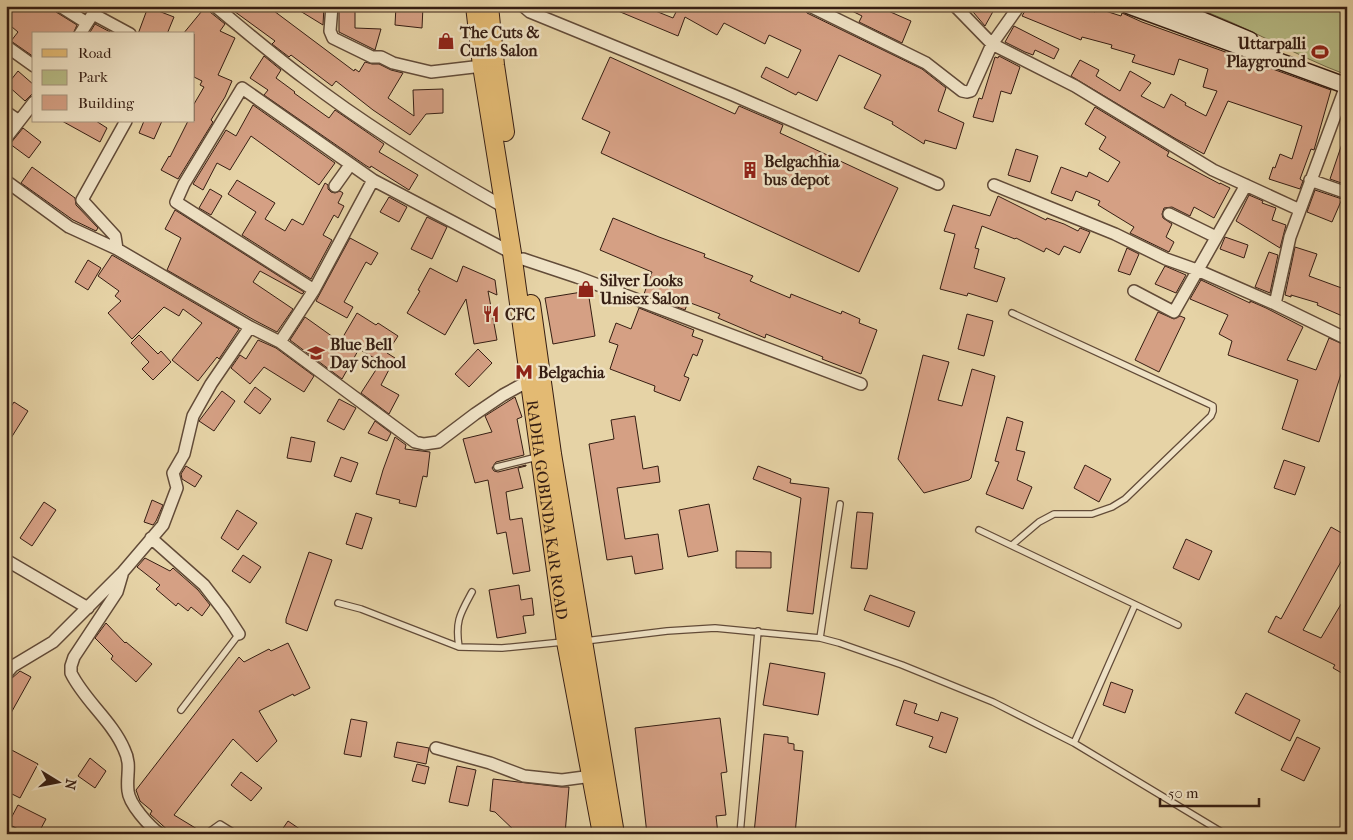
<svg xmlns="http://www.w3.org/2000/svg" width="1353" height="840" viewBox="0 0 1353 840" font-family="'IM FELL French Canon',serif">
<style>
.green{fill:#b7bc86;stroke:#766d4c}
.building{fill:#d5a084;stroke:#361e13}
.lines{fill:none;stroke-linecap:round;stroke-linejoin:round}
.lane-casing{stroke:#624b38;stroke-width:8}
.street-casing{stroke:#624b38;stroke-width:14}
.secondary-casing{stroke:#361e13;stroke-width:18}
.primary-casing{stroke:#361e13;stroke-width:20}
.lane{stroke:#efe2c5;stroke-width:5.5}
.street{stroke:#efe2c5;stroke-width:11}
.secondary{stroke:#efe2c5;stroke-width:15}
.primary{stroke:#e3ba73;stroke-width:18}
.labels{text-anchor:middle;stroke-width:5;stroke-linejoin:round;paint-order:stroke}
.poi-label{font-size:16px;font-weight:bold;fill:#361e13;stroke:#efe2c5;text-anchor:start}
.street-label{font-size:16px;fill:#361e13;stroke:#efe2c5}
</style>
<rect width="100%" height="100%" fill="#e6d3a6"/>
<filter id="stains"><feTurbulence type="fractalNoise" baseFrequency=".004" numOctaves="4"/><feColorMatrix values="0 0 0 0 .2 0 0 0 0 .09 0 0 0 0 .02 0 0 0 .5 -.17"/></filter>
<radialGradient id="worn" r=".72"><stop offset=".6" stop-color="#630" stop-opacity="0"/><stop offset="1" stop-color="#630" stop-opacity=".3"/></radialGradient>
<path class="green" d="M1190 6H1347V75C1293 55 1244 24 1190 6Z"/>
<path class="building" d="M6 6H53L56 12 77 25 73 34H34V57L11 41 18 32 6 22Z
M206 6H208L210 12 225 24 220 31 235 38 218 75 232 81 225 97 211 120 213 122 178 179 161 170 169 156 170 157 188 121H194V104L204 87 200 85 202 81 194 77V34H183Z
M227 6H276L274 11 354 71 355 69 359 72 365 62 372 64H379L391 70 403 73 388 98 414 116 413 90 443 89V113L426 114 410 135 373 110 336 81 332 86 291 55 289 57 272 44 275 41Z
M292 6H324L323 25Z
M339 6H355V28L381 29 375 50 339 32Z
M396 6H423L422 28 395 25Z
M606 6H643L673 18 676 12 666 6H803L807 13 922 69 946 88 938 111 964 123 956 149 925 140 924 144 892 124 893 122 864 108 881 75 839 55 817 101 798 92 796 95 761 77 766 67 788 78 801 50 769 35 765 44 724 23 717 35 685 17 678 36Z
M842 6H888L886 10 911 21 902 43 859 22 862 16Z
M968 6H996L985 26Z
M1028 6H1080L1095 12 1096 8 1121 16 1122 13 1142 22 1331 90 1314 150 1311 149 1300 179 1303 181 1300 189 1269 179 1273 167 1275 168 1280 154 1292 159 1302 126 1228 101 1204 154 1176 139 1071 76 1080 60 1099 70 1096 76 1120 91 1130 71 1151 83 1141 96 1164 108 1171 94 1186 103 1185 105 1206 116 1217 91 1203 87 1208 69 1179 59 1174 75 1132 62 1135 55 1111 48 1112 45 1082 37 1081 40 1022 16Z
M148 7 174 17 167 34H138Z
M95 24 114 34H89Z
M1014 26 1059 49 1054 59 1035 50 1033 55 1025 52 1005 42Z
M264 56 281 70 276 78 295 92 294 93 329 118 335 110 384 144 379 152 418 175 409 190 371 166 370 168 365 165 264 95 268 90 250 78Z
M999 56 1020 67 1011 94 1001 91 993 122 973 117 979 98 982 99 995 57 998 58Z
M610 57 735 114 739 106 783 125 780 133 898 188 859 272 601 153 610 132 582 119Z
M18 71 34 85V92L25 101 7 85Z
M253 105 335 163 319 185 251 136 230 170 217 163 203 190 193 184 226 130 236 136Z
M1095 107 1169 152 1167 156 1220 184V183L1230 188 1214 218 1194 207 1190 216 1172 207 1164 208 1162 214 1163 218 1172 224 1166 237 1174 242 1169 252 1130 233 1134 227 1098 205 1100 201 1076 191 1072 201 1051 193 1061 167 1087 177 1089 172 1108 182 1120 162 1099 149 1106 137 1085 124Z
M62 121H96L107 128 100 142Z
M144 121H162L154 139 139 133Z
M23 128 41 142 29 158 10 144Z
M1345 135H1347V185L1330 179Z
M1016 149 1038 156 1030 182 1008 175Z
M32 167 75 198 76 205 98 228 96 231 73 220 21 183Z
M237 180 275 203 265 219 285 231 292 219 303 225 325 183 328 185V189L331 192 335 193 340 191 343 193 338 203 344 206 338 218 334 215 323 235 332 240 311 279 242 235 256 212 228 194Z
M210 189 222 196 211 215 199 208Z
M1315 190 1342 199 1332 222 1307 212Z
M1249 195 1263 201 1262 203 1276 208 1272 220 1286 225 1280 248 1236 221Z
M998 196 1046 220 1047 218 1064 224 1078 231 1080 228 1090 232 1080 253 1064 246 1059 255 1046 248 1044 252 1016 238 1015 239 982 226 975 248 979 249 974 268 1005 278 997 302 968 293 967 296 940 289 955 234 944 231 953 205 990 216Z
M389 197 407 207 399 222 380 212Z
M175 210 304 292 302 294 260 271 253 282 293 309 277 332 254 320 167 270 181 238 165 229Z
M427 217 447 227 432 259 411 249Z
M613 218 659 237 705 254 704 257 753 276 750 281 790 298 791 294 841 314 842 311 860 319 859 323 877 330 861 374 822 359 823 357 766 334 765 338 718 318 720 314 688 302 685 310 644 294 652 272 600 250Z
M1225 237 1248 245 1244 258 1220 249Z
M350 238 378 253 371 265 366 262 344 302 353 307 347 318 316 301Z
M1295 247 1317 254 1309 276 1347 290V318L1317 305 1318 303 1291 295V297L1285 295Z
M1127 248 1139 254 1130 275 1118 271Z
M1269 252 1278 255 1270 293 1255 287Z
M112 255 239 329 219 359 217 357 198 381 172 360 202 323 183 309 179 316 164 307 132 339 108 313 121 301 115 296 119 291 98 276Z
M88 260 101 268 88 290 75 282Z
M463 266 495 280 497 295 488 291 497 340 474 344 466 299 445 335 407 313 420 291 418 290 430 268 457 282Z
M1165 266 1186 275 1176 293 1155 284Z
M1201 280 1250 303V301L1266 308 1303 327 1287 360 1316 370 1329 338 1347 346V370L1343 368 1319 442 1282 429 1298 380 1228 355 1232 341 1219 334 1228 315 1190 299Z
M588 291 595 336 553 344 545 298Z
M639 308 694 330 692 336 703 340 697 356 693 354 684 376 689 378 680 401 654 391 655 386 610 369 618 345 609 342 616 323 631 329Z
M1158 312 1174 319 1180 316 1185 318 1159 372 1135 360Z
M357 313 376 325 378 323 398 336 387 353 395 358 381 385 399 395 389 414 361 393 381 362 359 349 342 379 290 340 305 317 340 342Z
M967 314 993 321 984 356 958 349Z
M139 335 158 354 161 351 171 362 153 380 142 369 149 362 131 343Z
M258 340 276 348 314 376 304 392 264 367 250 384 231 368 240 355 246 359Z
M478 349 492 363 469 387 455 374Z
M923 355 949 362 938 400 962 406 972 369 995 376 971 478 969 480 924 493 898 459Z
M255 387 271 399 260 414 244 402Z
M222 391 235 401 214 431 199 421Z
M515 397 522 417 517 419 524 455 496 462 492 468 494 471 498 472 526 465V466L518 468 523 488 506 492 510 520 522 518 530 571 513 574 506 532 497 534 488 480 475 483 463 439 492 432 485 416Z
M339 399 356 408 344 430 327 421Z
M14 402 28 411 6 446V414Z
M635 416 643 469 658 466 660 482 617 488 625 539 658 534 663 569 635 574 632 556 607 560 589 444 614 439 611 420Z
M1007 417 1023 422 1016 450 1025 452 1017 480 1032 487 1023 509 986 494 999 462 995 461Z
M375 421 391 433 387 441 368 433Z
M291 437 315 442 311 462 287 458Z
M395 437 406 445 405 449 430 452 427 477 423 476 416 507 399 503 400 500 376 494 383 470Z
M341 457 358 463 351 482 334 476Z
M1284 460 1305 467 1295 495 1274 488Z
M1085 465 1111 479 1099 502 1074 488Z
M186 466 202 476 195 487 182 479 181 474Z
M758 466 791 479 790 483 829 488 813 614 787 611 801 498 753 479Z
M152 500 163 505 156 521 153 525 144 522Z
M44 502 56 510 32 546 20 538Z
M709 504 718 551 688 557 679 510Z
M237 510 257 523 238 550 221 538Z
M857 512 873 513 867 569 851 568Z
M356 513 372 518 362 549 346 544Z
M1331 527 1347 536V551L1303 630 1321 638 1347 594V676L1333 668 1335 665 1268 632 1276 616 1281 619Z
M1186 539 1212 551 1199 580 1173 568Z
M736 551 771 552V568H736Z
M309 552 332 560 307 631 286 623V619Z
M243 555 261 567 250 583 232 571Z
M145 558 170 571 173 568 198 590 210 605 202 616 191 607 188 611 178 603 176 606 156 589 160 585 137 567Z
M519 585 521 600 532 598 534 615 523 616 526 633 497 638 489 590Z
M870 595 915 612 909 627 864 610Z
M106 623 125 643 126 642 152 664 136 682 111 659 113 656 95 638Z
M288 643 310 688 294 696 293 694 259 711 277 741 257 762 233 739 174 815 202 832 201 834H172L150 814 152 811 140 801 136 790 239 657 244 662 269 649 271 651Z
M770 663 825 673 818 715 763 705Z
M20 671 31 677 6 722V681L11 679Z
M1111 682 1133 690 1125 713 1103 705Z
M1246 693 1300 720 1290 741 1235 713Z
M904 700 917 704 914 713 938 721 941 712 958 718 946 753 929 747 933 737 896 725Z
M720 718 727 772 721 773 726 815 716 816 718 834H647L635 728Z
M351 719 367 722 361 757 344 754Z
M764 734 788 737V743L794 744V750L803 751 795 834 754 833Z
M1297 737 1320 748 1304 781 1281 770Z
M397 742 429 748 426 764 394 757Z
M6 747 38 764 20 798 6 791Z
M90 758 106 771 95 788 78 776Z
M417 764 429 767 425 784 412 781Z
M457 766 476 770 468 806 449 802Z
M241 772 262 788 251 801 231 785Z
M493 779 561 787H569L565 834H518L495 812 490 811Z
M18 805 46 819 38 834H28L8 824Z
M288 821 307 834H279Z"/>
<g class="lines">
<g class="lane-casing">
<path id="lane" d="M497 467 537 457
M979 530 1178 625
M1012 545 1039 522 1054 514H1092L1112 507 1125 499 1211 416 1213 411V406L1209 404 1012 313
M338 603 361 609 459 647 502 648 563 642
M820 638 840 504
M585 641 667 631 715 628 820 638 839 643 902 665 993 702 1074 743 1225 834
M459 647C455 621 460 614 472 592
M181 710 239 634
M1074 743 1135 605
M206 834 220 824 236 834
M740 834 758 631"/>
</g>
<g class="street-casing">
<path id="street" d="M60 6 87 23
M215 6C244 30 273 55 304 78 366 126 435 168 504 207
M332 6 330 31 333 38 372 57H381L393 63 431 72 482 66
M523 6 530 12 733 95 938 184
M810 6 926 63 962 91 967 92 971 91 992 44 955 6
M1019 6 992 44 1075 86 1213 170 1300 210
M93 14 130 34
M80 34 98 6
M6 46 34 66
M6 112 19 121
M6 138 34 102
M1310 180 1347 193
M6 181 69 227 117 249 250 327 280 342 415 442 424 444 438 442 475 414 503 395 534 378
M994 185 1115 234 1166 259 1197 270 1275 304 1347 339
M335 186 350 165
M1169 214 1216 237
M117 249 115 236 82 200 126 121
M523 259 577 277 861 384
M314 290 176 202 184 184 242 88 373 180
M1134 291 1174 312 1246 185
M1275 304 1290 237 1347 83
M280 342 314 290 373 180 512 253
M151 538 204 585 224 611 239 634
M6 560 88 608
M122 575 117 592 74 657 71 666V673C84 700 112 721 124 749 132 765 126 775 128 791 129 804 149 826 160 834
M6 674 13 666 53 642 122 573 163 525 177 488 173 473 184 454 193 416 211 384 250 327
M436 748 490 763 524 776 562 780 592 776"/>
</g>
<g class="secondary-casing">
<path id="secondary" d="M1129 6 1347 86
M1169 6 1250 40"/>
</g>
<g class="primary-casing">
<g id="primary">
<path id="s1" d="M475 6 482 66 512 253 566 642 602 834"/>
<path d="M489 6 495 65 505 132"/>
<path d="M531 304 552 454 615 834"/>
</g>
</g>
<use href="#lane" class="lane"/>
<use href="#street" class="street"/>
<use href="#secondary" class="secondary"/>
<use href="#primary" class="primary"/>
</g>
<defs>
<g id="shop-bare" transform="scale(1.35)"><path d="M-5-2.5h2.3a2.7 3.5 0 0 1 5.4 0H5L5.5 6h-11ZM-1.5-2.5h3a1.5 2.3 0 0 0-3 0Z" fill="#8f2418" stroke="#efe2c5" stroke-width="2.5" paint-order="stroke"/></g>
<g id="stadium-bare" transform="scale(1.35)"><path d="M0-5a6.5 5 0 1 0 0 10a6.5 5 0 1 0 0-10ZM-3.5-1.8h7v3.6h-7Z" fill="#8f2418" stroke="#efe2c5" stroke-width="2.5" paint-order="stroke"/></g>
<g id="building-bare" transform="scale(1.35)"><path d="M-4-6H4V6H1V3H-1V6H-4ZM-2.5-4.3h1.7v1.8h-1.7ZM.8-4.3h1.7v1.8H.8ZM-2.5-1h1.7V.8h-1.7ZM.8-1h1.7V.8H.8Z" fill="#8f2418" stroke="#efe2c5" stroke-width="2.5" paint-order="stroke"/></g>
<g id="restaurant-bare" transform="scale(1.35)"><path d="M-5-6h1v4h1v-4h1v4h1v-4h1v5L-1.5 .5V6h-2V.5L-5-1ZM5-6V6H3V1.5H1.5Q1.5-4 5-6Z" fill="#8f2418" stroke="#efe2c5" stroke-width="2.5" paint-order="stroke"/></g>
<g id="school-bare" transform="scale(1.35)"><path d="M0-5L7-2L0 1L-7-2ZM-4 1L0 2.5L4 1V4Q0 6-4 4Z" fill="#8f2418" stroke="#efe2c5" stroke-width="2.5" paint-order="stroke"/></g>
<g id="metro-bare" transform="scale(1.35)"><path d="M-5.5 5V-5H-3L0 0L3-5H5.5V5H3V-.5L0 4L-3-.5V5Z" fill="#8f2418" stroke="#efe2c5" stroke-width="2.5" paint-order="stroke"/></g>
</defs>
<g fill-rule="evenodd">
<use href="#shop-bare" x="446" y="41"/>
<use href="#stadium-bare" x="1320" y="52"/>
<use href="#building-bare" x="750" y="170"/>
<use href="#shop-bare" x="586" y="289"/>
<use href="#restaurant-bare" x="491" y="314"/>
<use href="#school-bare" x="316" y="353"/>
<use href="#metro-bare" x="524" y="372"/>
</g>
<g class="labels">
<g class="poi-label">
<text x="460" y="38">The Cuts &amp;<tspan x="460" dy="18">Curls Salon</tspan></text>
<text x="1306" y="49" text-anchor="end">Uttarpalli<tspan x="1306" dy="18">Playground</tspan></text>
<text x="764" y="167">Belgachhia<tspan x="764" dy="18">bus depot</tspan></text>
<text x="600" y="286">Silver Looks<tspan x="600" dy="18">Unisex Salon</tspan></text>
<text x="505" y="320">CFC</text>
<text x="330" y="350">Blue Bell<tspan x="330" dy="18">Day School</tspan></text>
<text x="538" y="378">Belgachia</text>
</g>
<g class="street-label">
<text dy="6" stroke="none"><textPath href="#s1" startOffset="509">RADHA GOBINDA KAR ROAD</textPath></text>
</g>
</g>
<rect width="1353" height="840" fill="none" stroke="#e6d3a6" stroke-width="25"/>
<rect x="8" y="8" width="1338" height="825" fill="none" stroke="#361e13" stroke-width="2.5"/>
<rect x="12" y="12" width="1328" height="815" fill="none" stroke="#361e13"/>
<rect x="32" y="32" width="162" height="90" fill="#efe2c5" stroke="#a5947e"/>
<rect x="42" y="49" width="25" height="8" fill="#e3ba73" stroke="#a5947e"/>
<text x="78" y="58" font-size="15" fill="#361e13">Road</text>
<rect x="42" y="70" width="25" height="15" fill="#b7bc86" stroke="#a5947e"/>
<text x="78" y="82" font-size="15" fill="#361e13">Park</text>
<rect x="42" y="95" width="25" height="15" fill="#d5a084" stroke="#a5947e"/>
<text x="78" y="108" font-size="15" fill="#361e13">Building</text>
<g transform="translate(58 782) rotate(100)" stroke="#efe2c5" stroke-width="4" paint-order="stroke">
<path d="M0-4L9 19L0 12L-9 19Z" fill="#361e13"/>
<text y="-8" font-size="14" font-weight="bold" text-anchor="middle" fill="#361e13">N</text>
</g>
<path d="M1160 798v8h99v-8" fill="none" stroke="#361e13" stroke-width="2.5"/>
<text x="1168" y="798" font-size="15" fill="#361e13" stroke="#efe2c5" stroke-width="4" paint-order="stroke">50 m</text>
<rect width="100%" height="100%" filter="url(#stains)"/>
<rect width="100%" height="100%" fill="url(#worn)"/>
</svg>
